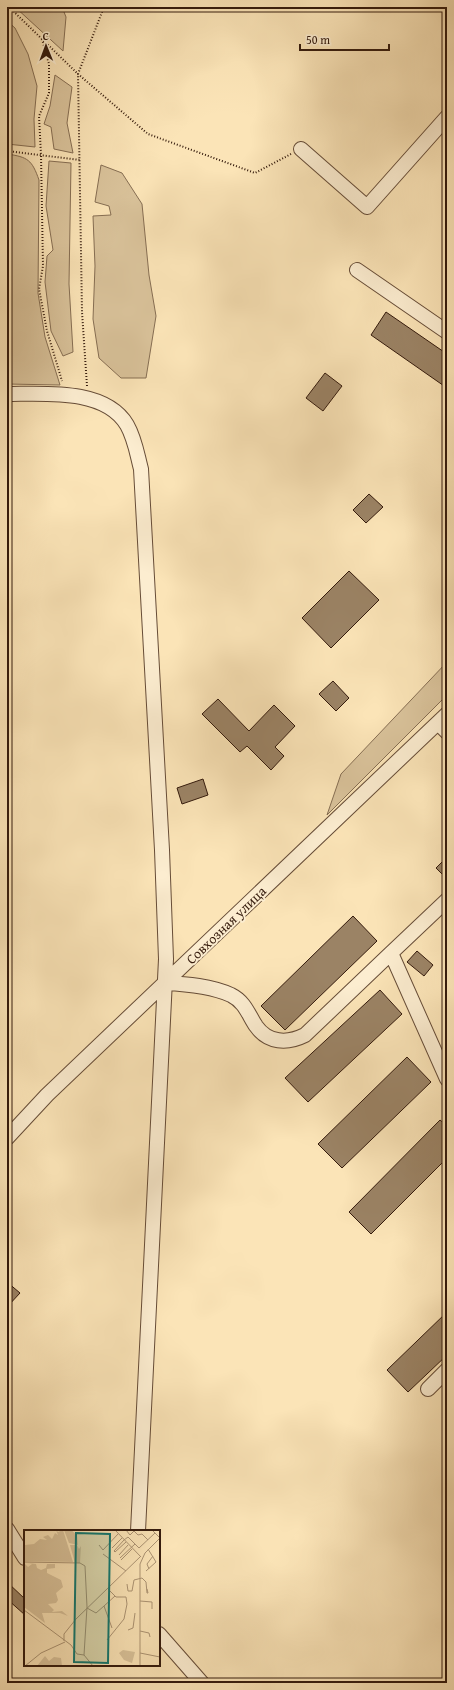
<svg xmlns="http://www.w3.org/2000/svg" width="454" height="1690" font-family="'Gentium Book Plus',serif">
<rect width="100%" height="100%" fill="#fbe4b7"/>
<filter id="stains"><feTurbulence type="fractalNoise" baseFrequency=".005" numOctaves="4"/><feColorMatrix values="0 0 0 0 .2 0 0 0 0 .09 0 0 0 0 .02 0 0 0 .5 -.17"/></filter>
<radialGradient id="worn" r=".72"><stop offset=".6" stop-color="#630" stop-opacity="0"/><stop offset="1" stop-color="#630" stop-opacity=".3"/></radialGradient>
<path fill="#d9c29a" stroke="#866e53" d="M 15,7 L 62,7 L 66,17 L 63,51 Z
M 7,21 L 15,28 L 28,54 L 37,86 L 34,119 L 35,147 L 7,144 Z
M 55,75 L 72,87 L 67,123 L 73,153 L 54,149 L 51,127 L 44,124 L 50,106 Z
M 7,154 C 28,157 32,160 39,180 L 38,293 L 45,337 L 60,385 L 7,384 Z
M 49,161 L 71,163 L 69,284 L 73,352 L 63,356 L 51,331 L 45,282 L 47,256 L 53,250 L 46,206 Z
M 101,165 L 122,173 L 142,204 L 149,275 L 156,316 L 146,378 L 121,378 L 99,358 L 93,319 L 95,266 L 93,216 L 111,215 L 109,206 L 95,202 Z
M 447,662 L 447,695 L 327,815 L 341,774 Z"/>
<path fill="#9b8365" stroke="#341a0c" d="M 386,312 L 447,354 L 447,388 L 371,335 Z
M 325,373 L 342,386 L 323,411 L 306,398 Z
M 369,494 L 383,507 L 366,523 L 353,510 Z
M 349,571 L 379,600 L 331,648 L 302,618 Z
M 333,681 L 349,698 L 336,711 L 319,694 Z
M 218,699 L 249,731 L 274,705 L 295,726 L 275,747 L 284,756 L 271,770 L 247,746 L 240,752 L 202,714 Z
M 203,779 L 208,795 L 182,804 L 177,788 Z
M 447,857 L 447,879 L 436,868 Z
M 353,916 L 377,941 L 285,1030 L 261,1006 Z
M 417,951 L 433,965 L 424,976 L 407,962 Z
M 380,990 L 402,1014 L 308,1102 L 285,1078 Z
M 407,1057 L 431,1082 L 342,1168 L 318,1144 Z
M 440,1120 L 447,1126 L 447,1158 L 371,1234 L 349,1212 Z
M 7,1282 L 20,1293 L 7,1307 Z
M 447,1312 L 447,1355 L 408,1392 L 387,1370 Z
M 7,1582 L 25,1599 L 25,1615 L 7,1599 Z"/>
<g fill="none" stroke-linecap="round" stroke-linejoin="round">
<g stroke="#664c37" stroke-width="16">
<path id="minor" d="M 301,149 L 367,207 L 447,117
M 357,270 L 447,332
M 7,394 C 44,394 105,388 127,425 C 135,439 137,454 141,469 L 162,850 L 166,959 L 138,1531
M 438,723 L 447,732
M 447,900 L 391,953 L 447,1079
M 165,983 C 187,984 211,986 231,995 C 245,1002 248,1014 256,1026 C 268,1043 287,1044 305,1035 L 391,953
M 7,1138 L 47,1095 L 447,714
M 428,1389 L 447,1370
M 7,1529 L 25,1558
M 159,1634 L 202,1683"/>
</g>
<path stroke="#341a0c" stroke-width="2" stroke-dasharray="1 2" stroke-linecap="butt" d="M 9,7 L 78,74 L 148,134 L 255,173 L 291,154
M 42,39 L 49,64 L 49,93 L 39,116 L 41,155 L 43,266 L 39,289 L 47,331 L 62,381
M 7,151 L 80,160
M 87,386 L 82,312 L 78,74 L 104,7"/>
<use href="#minor" stroke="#fcedd0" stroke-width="14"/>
</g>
<g text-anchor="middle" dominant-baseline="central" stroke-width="4" stroke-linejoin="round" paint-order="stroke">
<g font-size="14" fill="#341a0c" stroke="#fcedd0">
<text transform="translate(226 925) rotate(-44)">Совхозная улица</text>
</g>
</g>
<g transform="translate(24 1530)">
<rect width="136" height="136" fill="#fbe4b7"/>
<path d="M 32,0 L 34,2 L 39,0 L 49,32 L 0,31 L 1,15 L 10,14 L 16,9 L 23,10 L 19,7 L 24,5 L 28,9 L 31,3 L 34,5 ZM 40,0 L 47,0 L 53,5 L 54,15 L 45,13 ZM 46,15 L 53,15 L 55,19 L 57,16 L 56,33 L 51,33 ZM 0,33 L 4,37 L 8,34 L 4,33 L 12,34 L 13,38 L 17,40 L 22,38 L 23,34 L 31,34 L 31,38 L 23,39 L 23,43 L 37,50 L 39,57 L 32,63 L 34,70 L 32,73 L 24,74 L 30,80 L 28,82 L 38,81 L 44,86 L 36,83 L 18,83 L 21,93 L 0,77 ZM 99,120 L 111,122 L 108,133 L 100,130 L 95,123 ZM 21,126 L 25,131 L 30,127 L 37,128 L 38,136 L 13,136 Z" fill="#d9c29a"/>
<path fill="none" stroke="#ab9373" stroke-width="1" d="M 91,0 L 117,27M 102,0 L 106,5 L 110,1 L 114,5 L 118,4 L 124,10M 100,10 L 104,7 L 115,18 L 131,3M 100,10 L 90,21 L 91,22 L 102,12M 75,15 L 79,20 L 94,4M 88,18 L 98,8M 79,24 L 102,41M 95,25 L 104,15M 96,28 L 111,14M 97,30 L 108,19M 0,32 L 56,33 L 61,36 L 63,77 L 60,125M 125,39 L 123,34 L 129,26M 122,41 L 132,32 L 124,19M 103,54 L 104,61 L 108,61 L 110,50 L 118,48 L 122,52 L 123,63 L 124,63 L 123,59M 116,71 L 128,72 L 128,79M 63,78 L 72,83 L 80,76M 0,80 L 47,115 L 53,124 L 60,125M 88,98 L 80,76 L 91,66M 104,100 L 109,98 L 111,83M 116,101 L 125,103 L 126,107M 83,110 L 100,89 L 103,74 L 102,67 L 92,67 L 84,59M 40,111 L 40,104 L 52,89 L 117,26M 116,123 L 136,127M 60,125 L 69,136M 1,136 L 17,123 L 41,112M 116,136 L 116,34 L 121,23 L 136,8 L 128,0"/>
<path fill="#0f766e" fill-opacity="0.15" stroke="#0f766e" stroke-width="2" d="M 52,3 L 86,4 L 84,133 L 50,132 Z"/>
<rect width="136" height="136" fill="none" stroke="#341a0c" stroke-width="2"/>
</g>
<rect width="454" height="1690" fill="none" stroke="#fbe4b7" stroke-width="24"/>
<rect x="8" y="8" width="438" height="1674" fill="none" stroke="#341a0c" stroke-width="2"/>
<rect x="12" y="12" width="430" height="1666" fill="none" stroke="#341a0c"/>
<g transform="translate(46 46) rotate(359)" stroke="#fcedd0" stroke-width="3" paint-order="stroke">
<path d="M0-3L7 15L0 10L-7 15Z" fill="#341a0c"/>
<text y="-6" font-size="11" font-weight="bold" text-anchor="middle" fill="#341a0c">С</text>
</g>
<path d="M300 44v6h89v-6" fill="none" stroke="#341a0c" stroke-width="2"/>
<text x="306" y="44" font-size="12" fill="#341a0c" stroke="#fcedd0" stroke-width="3" paint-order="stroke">50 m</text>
<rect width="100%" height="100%" filter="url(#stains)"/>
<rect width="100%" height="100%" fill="url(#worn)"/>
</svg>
